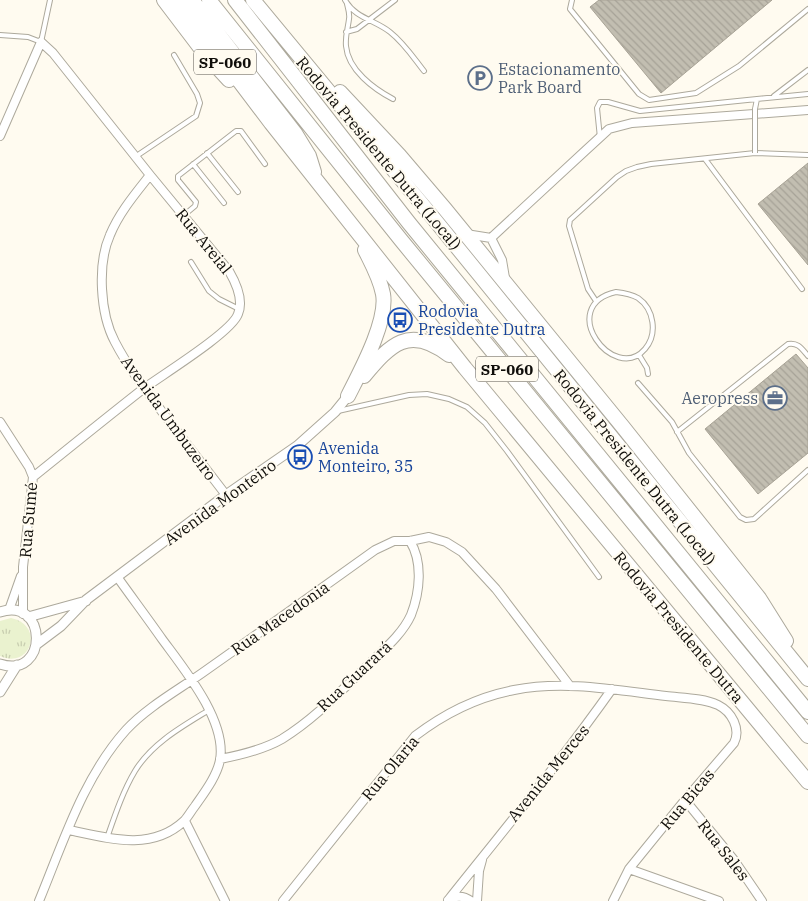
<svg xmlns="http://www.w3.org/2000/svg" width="808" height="901" font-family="'IBM Plex Serif',serif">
<defs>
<pattern id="park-tufts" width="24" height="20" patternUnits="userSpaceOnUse" patternTransform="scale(1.25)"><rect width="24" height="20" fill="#eaf2cf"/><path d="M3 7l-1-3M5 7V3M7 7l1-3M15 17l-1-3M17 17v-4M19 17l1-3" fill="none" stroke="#c8ceb0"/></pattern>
<pattern id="building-back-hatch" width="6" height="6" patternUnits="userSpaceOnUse" patternTransform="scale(1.25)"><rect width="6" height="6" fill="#c2beb1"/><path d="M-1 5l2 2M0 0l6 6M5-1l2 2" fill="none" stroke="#a6a297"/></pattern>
</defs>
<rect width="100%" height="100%" fill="#fffbf0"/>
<path fill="url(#park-tufts)" d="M 11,618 C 45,625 31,670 0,656 L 0,621 Z"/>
<path fill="url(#building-back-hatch)" stroke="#a7a295" d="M 599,0 L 772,0 L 661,93 L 590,7 Z
M 808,163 L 808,265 L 758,204 Z
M 796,354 L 808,368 L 808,453 L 758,494 L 705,429 Z"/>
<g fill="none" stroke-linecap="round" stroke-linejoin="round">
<g stroke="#ada99c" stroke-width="6">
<path id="service" d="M 345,0 C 355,18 375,20 390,32 C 404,43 413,57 424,71
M 572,0 L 570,9 L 639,94 L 649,100 L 696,93 L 739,66 L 808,9
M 347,4 C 348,8 350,14 349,19 C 348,28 345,36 346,46 C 348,70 374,89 393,99
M 346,32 L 357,29 L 395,0
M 0,35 L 28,37 L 41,42 L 50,0
M 774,96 L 808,70
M 755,109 L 757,99 L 808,94
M 600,138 L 597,108 L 600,102 L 608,102 L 640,111 L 757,99
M 207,153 L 238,192
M 135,157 L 196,116 L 200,103 L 197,94 L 174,55
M 705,159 L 802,289
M 193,164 L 224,203
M 183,216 L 195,206 L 196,202 L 178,180 L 178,176 L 236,131 L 241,131 L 265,164
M 191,262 L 209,291 L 219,299 L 239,309
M 616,292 C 624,293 631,294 638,298 C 654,309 658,334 645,349 C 614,385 555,306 616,292 Z
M 596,301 L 588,289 L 569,226 L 570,220 L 617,177 L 626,171 L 637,167 L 651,164 L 755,153 L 808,155
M 639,355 L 647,368 L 648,374
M 638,383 L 672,422 L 689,453 L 740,517 L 746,520 L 754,519 L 808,470
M 338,411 L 409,395 L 427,394 L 449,399 L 467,407 L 485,423 L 507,451 L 599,577
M 677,432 L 788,344 C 798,342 802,349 808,356
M 107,838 C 115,815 123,791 135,771 C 152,743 183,726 209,710"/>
</g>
<g stroke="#ada99c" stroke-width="10">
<path id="minor" d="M 0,136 L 41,42 L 53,53 L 150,175 L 229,271 C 236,283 244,300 238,314 C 232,332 162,375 143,389 C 106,418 69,448 33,477
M 150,175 C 135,194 119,213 110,235 C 97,264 100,314 115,342 C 129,369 148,393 166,417 C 186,443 206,469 226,495
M 466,234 L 491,238
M 491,238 L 585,151 L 609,129 L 632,123 L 808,110
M 491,238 L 502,260 L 505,278
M 0,422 L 29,467 L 33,477 L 23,567 L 23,614
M 9,610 L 21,576
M 220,759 C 241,755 263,750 282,739 C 313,720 340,692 366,667 C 382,651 402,635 411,615 C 420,592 423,562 410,541
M 685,800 L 734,860 L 762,901
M 185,821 L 225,901
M 69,830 C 107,838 151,852 184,821 C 188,817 191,811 195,806 C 204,793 217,776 220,760 C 227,721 184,669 162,639 C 148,619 133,599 118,578
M 629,869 L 719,901
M 449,899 C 504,830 561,761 612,689
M 448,900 C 455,896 463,895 471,901
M 39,901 C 63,843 83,778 126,730 C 147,707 180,689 205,671 C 262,631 318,591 375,550 L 394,541 L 410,541 L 429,537 L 446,542 L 462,552 L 496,589 L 570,686
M 283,901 L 415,736 C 445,713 477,697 514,690 C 564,680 616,690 666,696 C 683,698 703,698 718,705 C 732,712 741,729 734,743 L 685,800 L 629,869 L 613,901
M 477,901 L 479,871 L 482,860"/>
</g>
<g stroke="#ada99c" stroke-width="11">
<path id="tertiary" d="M 0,612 C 48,596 49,680 0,664
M 28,617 L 86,601
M 37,644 L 61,626 L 86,600 L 226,495 L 297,446 L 335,412 L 348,396
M 0,692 L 17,665"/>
</g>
<g stroke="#ada99c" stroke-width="16">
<path id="motorway" d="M 164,0 L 205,54 L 229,80
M 178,0 L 271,123 L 465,368 L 808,782
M 192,0 L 295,133 L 309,156 L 314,172
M 209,0 L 401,240 L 808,736
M 235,0 L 409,223 L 808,712
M 253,0 L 426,209 L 808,679
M 340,92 L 399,155 L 445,209 L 623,427 L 759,598 L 786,641
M 364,376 C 390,345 409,324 449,355
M 348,396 C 360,372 388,321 383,294 C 380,278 372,264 365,250"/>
</g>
<use href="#service" stroke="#fff" stroke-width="4"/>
<use href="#minor" stroke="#fff" stroke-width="8"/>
<use href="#tertiary" stroke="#fff" stroke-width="9"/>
<use href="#motorway" stroke="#fff" stroke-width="14"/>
<g stroke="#ada99c" stroke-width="6" stroke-linecap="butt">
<path id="service-bridge" d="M 755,109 L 755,153"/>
</g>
<use href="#service-bridge" stroke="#fff" stroke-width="4"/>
</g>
<defs>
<g id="parking-ring" transform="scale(1.25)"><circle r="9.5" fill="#fffbf0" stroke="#5c6f8a" stroke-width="1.5"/><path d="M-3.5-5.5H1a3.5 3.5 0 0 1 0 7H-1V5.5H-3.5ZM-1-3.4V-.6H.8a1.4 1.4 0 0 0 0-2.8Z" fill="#5c6f8a"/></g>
<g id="bus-ring" transform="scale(1.25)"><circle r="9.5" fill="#fffbf0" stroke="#1a4fb4" stroke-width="1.5"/><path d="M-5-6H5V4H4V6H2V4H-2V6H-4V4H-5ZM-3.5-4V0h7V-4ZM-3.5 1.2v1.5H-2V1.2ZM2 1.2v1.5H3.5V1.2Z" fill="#1a4fb4"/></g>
<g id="office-ring" transform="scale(1.25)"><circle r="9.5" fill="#fffbf0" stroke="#5c6f8a" stroke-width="1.5"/><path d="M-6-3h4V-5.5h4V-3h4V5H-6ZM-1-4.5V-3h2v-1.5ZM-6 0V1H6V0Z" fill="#5c6f8a"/></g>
</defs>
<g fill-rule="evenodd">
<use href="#parking-ring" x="480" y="78"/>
<use href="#bus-ring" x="400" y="320"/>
<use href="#office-ring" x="775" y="398"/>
<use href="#bus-ring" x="300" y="457"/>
</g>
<g text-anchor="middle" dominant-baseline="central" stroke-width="4" stroke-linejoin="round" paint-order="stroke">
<g fill="#fffbf0" stroke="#58554f" stroke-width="1">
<rect x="194" y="49.5" width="62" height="25" rx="4"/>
<rect x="476" y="356.5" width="62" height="25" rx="4"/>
</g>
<g font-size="15" font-weight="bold" fill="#100e0a">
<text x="225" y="62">SP-060</text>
<text x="507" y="369">SP-060</text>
</g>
<g font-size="16" fill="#4e5e75" stroke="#fffbf0" text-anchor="start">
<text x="498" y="69">Estacionamento<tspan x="498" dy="18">Park Board</tspan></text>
<text x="758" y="398" text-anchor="end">Aeropress</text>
</g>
<g font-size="16" fill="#100e0a" stroke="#fffbf0">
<text transform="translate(379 153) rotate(50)">Rodovia Presidente Dutra (Local)</text>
<text transform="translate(204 241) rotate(51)">Rua Areial</text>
<text transform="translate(169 418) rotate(54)">Avenida Umbuzeiro</text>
<text transform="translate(635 467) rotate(51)">Rodovia Presidente Dutra (Local)</text>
<text transform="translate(220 502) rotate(-36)">Avenida Monteiro</text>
<text transform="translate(28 520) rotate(-85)">Rua Sumé</text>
<text transform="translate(280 618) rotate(-35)">Rua Macedonia</text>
<text transform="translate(679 627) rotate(50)">Rodovia Presidente Dutra</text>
<text transform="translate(354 676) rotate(-43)">Rua Guarará</text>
<text transform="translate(390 768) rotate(-50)">Rua Olaria</text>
<text transform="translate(548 773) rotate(-51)">Avenida Merces</text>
<text transform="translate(687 799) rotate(-50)">Rua Bicas</text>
<text transform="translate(724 850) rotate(52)">Rua Sales</text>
</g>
<g font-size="16" fill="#164399" stroke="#fffbf0" text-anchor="start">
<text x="418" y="311">Rodovia<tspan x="418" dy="18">Presidente Dutra</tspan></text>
<text x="318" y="448">Avenida<tspan x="318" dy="18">Monteiro, 35</tspan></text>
</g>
</g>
</svg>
